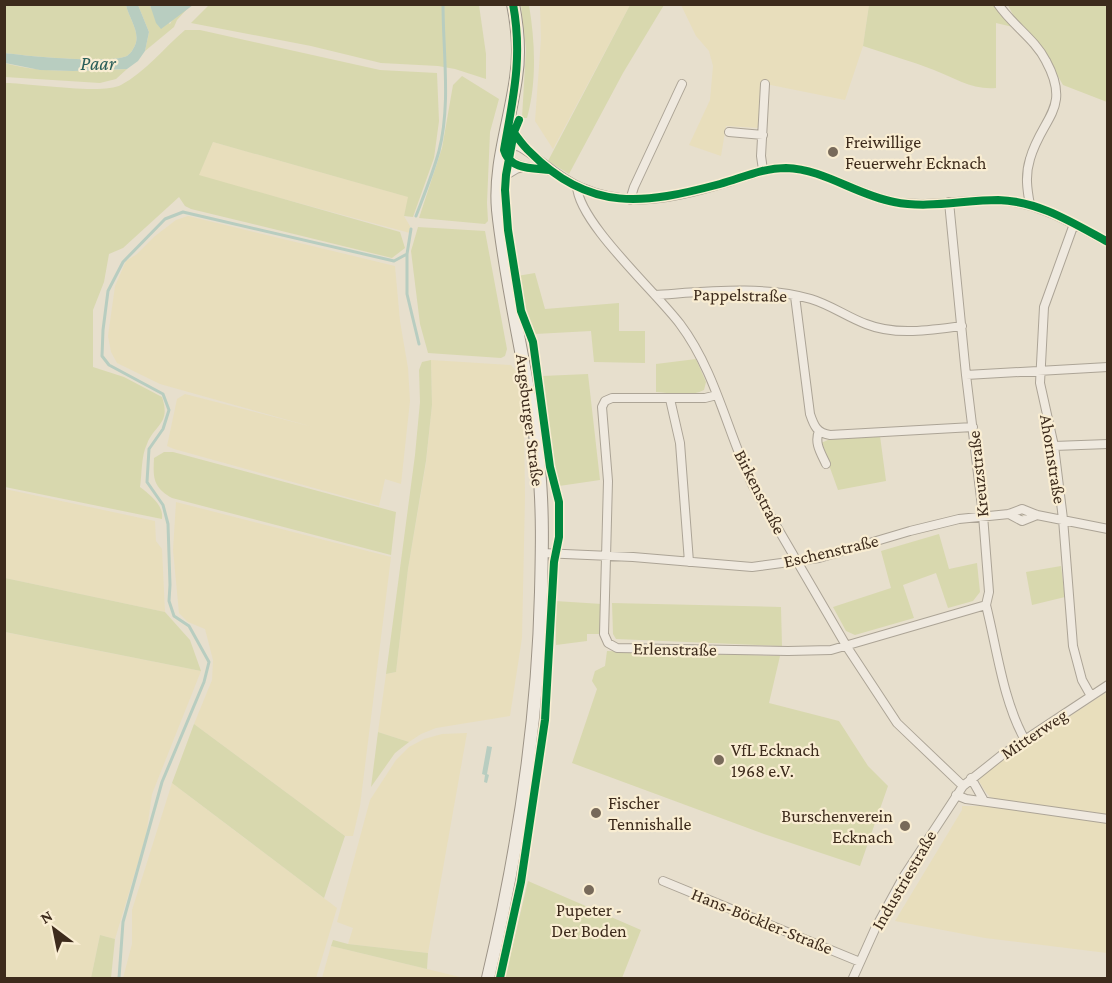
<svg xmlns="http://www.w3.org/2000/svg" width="1112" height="983" font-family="'Crimson Pro',serif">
<rect width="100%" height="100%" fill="#e7dfcd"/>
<path fill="#e8debc" d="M 540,5 L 630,5 L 553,149 L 535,121 L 541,39 Z
M 681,5 L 869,5 L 863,46 L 845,100 L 761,83 L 760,128 L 726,126 L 721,156 L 689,145 L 710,100 L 713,66 L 709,51 L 696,36 Z
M 213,142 L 409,197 L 404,216 L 410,226 L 410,233 L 198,176 Z
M 188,216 L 395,266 L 400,321 L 408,368 L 410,401 L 401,484 L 385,479 L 379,506 L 174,449 L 167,446 L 177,399 L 185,394 L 313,427 L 160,384 L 117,363 L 111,352 L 108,336 L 115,286 L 126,261 L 137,254 L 155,236 L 176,220 Z
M 431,360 L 511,365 L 516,371 L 524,424 L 525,496 L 522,638 L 510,716 L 436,728 L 421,734 L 409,742 L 378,732 L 386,674 L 396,672 L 408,569 L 426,463 L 432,405 Z
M 5,489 L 155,521 L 156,541 L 162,549 L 165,612 L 5,578 Z
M 176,502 L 391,557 L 360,806 L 353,836 L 345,836 L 194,724 L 212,680 L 213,660 L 205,629 L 188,622 L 179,613 L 173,550 Z
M 4,632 L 201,671 L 152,794 L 146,836 L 115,939 L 100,935 L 91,978 L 5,978 Z
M 1107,692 L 1107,816 L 997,799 L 990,797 L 985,791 L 979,781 L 981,777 L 1004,759 Z
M 467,733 L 428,953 L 348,944 L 353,928 L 337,922 L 370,800 L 396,760 L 409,747 L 424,739 L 442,734 Z
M 172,783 L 337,908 L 316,978 L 123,978 L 132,944 L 132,910 Z
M 962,806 L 990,806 L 1107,822 L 1107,953 L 985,938 L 895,921 L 962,810 Z
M 331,946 L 427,969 L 464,978 L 322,978 Z"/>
<path fill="#d8d8ae" d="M 210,4 L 479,5 L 486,54 L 486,79 L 455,69 L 438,66 L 381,63 L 311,46 L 191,23 Z
M 1099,4 L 1107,6 L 1107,102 L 1063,85 L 1047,57 L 1016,21 L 1008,5 Z
M 4,5 L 126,5 C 129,19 143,35 133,49 C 132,52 129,54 127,56 C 111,64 25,56 5,53 Z
M 138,5 L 150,5 L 151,8 L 170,24 L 173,18 L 187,9 L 177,20 L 174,27 L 145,51 L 149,32 Z
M 521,5 L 529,5 C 535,41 537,82 527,118 L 522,118 L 526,49 Z
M 630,5 L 664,5 L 623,73 L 569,174 L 548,161 Z
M 869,5 L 994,5 L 1013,27 L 996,23 L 996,88 C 972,90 955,78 934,70 C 911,61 886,54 863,46 Z
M 185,30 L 200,30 L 380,70 L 437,73 L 439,121 L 434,158 L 413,217 L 404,216 L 408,197 L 213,142 L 199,175 L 400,232 L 405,248 L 392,258 L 191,209 L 185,206 L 179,197 L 123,248 L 109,254 L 104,282 L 93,310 L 93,367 L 124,377 L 162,397 C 171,424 155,424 147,444 C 141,456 142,475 140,487 C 150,495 164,505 162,519 L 5,487 L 5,83 C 29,83 103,95 121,85 C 145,72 164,48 185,30 Z
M 4,63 C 44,74 87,71 127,69 L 116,79 L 100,83 L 5,77 Z
M 462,76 L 499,99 L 490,132 L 487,203 L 488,221 L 485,224 L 419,218 L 442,148 L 453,85 Z
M 418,227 L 485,231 L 507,349 L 505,356 L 501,358 L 428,353 L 420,324 L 411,251 Z
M 535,273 L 545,309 L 619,303 L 619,331 L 645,331 L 645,363 L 594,362 L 591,331 L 535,334 L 523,307 L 517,276 Z
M 696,359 L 706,382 L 704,390 C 691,397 670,393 656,392 L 656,364 Z
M 431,360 L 432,405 L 426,461 L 408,569 L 396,672 L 386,674 L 415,455 L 420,402 L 419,370 L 422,362 Z
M 588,374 L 600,480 L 559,486 L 553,466 L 542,376 Z
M 880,436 L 886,481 L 838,490 L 821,443 L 830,439 Z
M 164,452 L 173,452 L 396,512 L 391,555 L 172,498 C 153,487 153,478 154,458 Z
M 939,534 L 949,569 L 977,563 L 980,592 L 973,601 L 948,608 L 936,573 L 903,585 L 914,618 L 855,635 L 846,631 L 833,607 L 891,588 L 881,551 Z
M 1061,566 L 1065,597 L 1032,605 L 1026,572 Z
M 5,578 L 165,612 L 190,640 L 201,671 L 5,632 Z
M 555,601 L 602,604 L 601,634 L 587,634 L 587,641 L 556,645 Z
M 612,603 L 781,607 L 782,646 L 616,639 L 613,634 Z
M 607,651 L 780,656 L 769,703 L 839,721 L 868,766 L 888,786 L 860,866 L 764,834 L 572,763 L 597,689 L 592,681 L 595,671 L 605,666 Z
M 194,724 L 345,836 L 324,898 L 172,783 Z
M 378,732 L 409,742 L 395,753 L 371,787 Z
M 528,881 L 641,930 L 622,978 L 505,978 Z
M 100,935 L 115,939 L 111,978 L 91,978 Z
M 333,940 L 348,944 L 428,953 L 427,969 L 331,946 Z"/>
<path fill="#b8cdc0" d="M 126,5 L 138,5 L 149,32 L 145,51 L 138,61 L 127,69 L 73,71 L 40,70 L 5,63 L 5,53 C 25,56 111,64 127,56 C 129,54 132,52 133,49 C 143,35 129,19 126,5 Z
M 150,5 L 150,4 L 193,5 L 161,29 L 156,23 Z
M 487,746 L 492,747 L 487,774 L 489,775 L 487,783 L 484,782 L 485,775 L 482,774 Z"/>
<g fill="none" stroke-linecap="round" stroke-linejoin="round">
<path stroke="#b8cdc0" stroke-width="3" d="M 1106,4 L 1108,5
M 416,216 C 424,195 433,173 439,151 C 451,104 443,53 443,4
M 411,229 L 407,254 L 407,294 L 419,344
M 119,978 L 123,922 L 162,782 L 204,682 L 209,662 L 189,626 L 174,616 L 169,601 L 170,585 L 168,524 L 163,505 L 147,482 L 149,449 L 163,429 L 169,410 L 163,394 L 109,365 L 102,356 L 103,330 L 108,291 L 123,262 L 165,219 L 183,212 L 394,261 L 407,254"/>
<g stroke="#aca496" stroke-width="10">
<path id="minor" d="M 998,4 C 1012,25 1035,39 1046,61 C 1072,109 1042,117 1030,159 C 1025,175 1027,189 1030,205
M 508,125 L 528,150
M 729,132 L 763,135
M 763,170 L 761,156 L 765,84
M 553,171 C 535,168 510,170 504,150 L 513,145 L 520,147 C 541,159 557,177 580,187 C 630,209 675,198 725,183 C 744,177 762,169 782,168 C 822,167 856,195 894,202 C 928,208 964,199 998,200 C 1039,202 1073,224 1108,242
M 498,180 L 516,169 L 523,167
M 577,186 C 578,222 656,292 680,324 C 716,372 727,432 753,486 L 847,647 L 897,723 L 963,786
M 630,200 L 634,187 L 682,84
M 949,202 L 966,375 L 983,515 L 989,592 L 986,605 C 997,649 1003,701 1025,740
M 1074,224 L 1044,307 L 1040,383 L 1054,446 L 1063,519 L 1073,646 L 1082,680 L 1091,696
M 655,295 C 703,292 765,285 811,299 C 831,305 847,317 866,324 C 896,336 930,330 962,326
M 795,296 L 810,414 C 814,426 817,433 830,435 L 973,427
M 966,375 L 1108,367
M 717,395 L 705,398 L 612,398 L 605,401 L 602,407 L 608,481 L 604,634 L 608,643 L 617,648 L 788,651 L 831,650 L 986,605
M 670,399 L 680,443 L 689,562
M 819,431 C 814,443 821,453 826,464
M 1054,446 L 1108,444
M 1009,514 L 1022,521 L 1037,515
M 542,553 L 633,557 L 752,567 L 819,558 L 910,531 L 959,519 L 1009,514 L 1022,509 L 1037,515 L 1108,529
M 971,778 L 984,801
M 956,795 L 966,799 L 1108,819
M 663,881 L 860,962
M 853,978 L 875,929 L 904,876 L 963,786 L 1002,755 L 1108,685"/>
</g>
<g stroke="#9c9386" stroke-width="14">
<path id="secondary" d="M 488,978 C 518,852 538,722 541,592 C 542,551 543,510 539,469 C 531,382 507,297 498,210 C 494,166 510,122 516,78 C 520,53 518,29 513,4"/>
</g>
<use href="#minor" stroke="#efe9df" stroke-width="8"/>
<use href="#secondary" stroke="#efe9df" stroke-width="12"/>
<g stroke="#f9edd2" stroke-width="11">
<path id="cycleway" d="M 513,4 C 523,58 513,98 504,150 C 510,170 532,168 550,170
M 510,128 C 517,136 522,145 530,152 C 590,213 645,204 720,184 C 742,178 762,168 786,168 C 824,169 856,195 894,202 C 928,209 964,200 998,200 C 1039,201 1073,223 1108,242
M 500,978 L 521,882 L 545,720 L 554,562 L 559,537 L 559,502 L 550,467 L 533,342 L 521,311 L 508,230 L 505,190 L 506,175 L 514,132 L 519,120"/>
</g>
<use href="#cycleway" stroke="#00873e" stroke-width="8"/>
</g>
<g fill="#786a5a" stroke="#f9edd2" stroke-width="2">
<circle cx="833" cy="152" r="6"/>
<circle cx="719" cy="760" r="6"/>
<circle cx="596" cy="813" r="6"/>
<circle cx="905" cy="826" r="6"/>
<circle cx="589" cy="890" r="6"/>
</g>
<g text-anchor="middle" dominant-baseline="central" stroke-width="4.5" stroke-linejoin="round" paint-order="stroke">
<g font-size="18" fill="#3d2b1c" stroke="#f9edd2" text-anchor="start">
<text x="845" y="142">Freiwillige<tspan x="845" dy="21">Feuerwehr Ecknach</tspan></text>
<text x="731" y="750">VfL Ecknach<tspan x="731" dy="21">1968 e.V.</tspan></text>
<text x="608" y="803">Fischer<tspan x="608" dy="21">Tennishalle</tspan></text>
<text x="893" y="816" text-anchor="end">Burschenverein<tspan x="893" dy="21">Ecknach</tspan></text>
<text x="589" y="910" text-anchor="middle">Pupeter -<tspan x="589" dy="21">Der Boden</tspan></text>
</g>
<g font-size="18" fill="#3d2b1c" stroke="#f9edd2">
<text transform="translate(740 295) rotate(1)">Pappelstraße</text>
<text transform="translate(530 420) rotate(83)">Augsburger Straße</text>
<text transform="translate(1053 459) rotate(81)">Ahornstraße</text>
<text transform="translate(978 474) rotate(-96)">Kreuzstraße</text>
<text transform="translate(760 492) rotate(63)">Birkenstraße</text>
<text transform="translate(831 551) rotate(-13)">Eschenstraße</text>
<text transform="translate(675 649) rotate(1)">Erlenstraße</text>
<text transform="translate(1034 734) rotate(-34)">Mitterweg</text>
<text transform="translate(904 880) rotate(-60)">Industriestraße</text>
<text transform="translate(762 921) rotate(22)">Hans-Böckler-Straße</text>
</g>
<g font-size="20" font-style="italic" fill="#2a5e59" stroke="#f9edd2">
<text x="98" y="63">Paar</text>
</g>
</g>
<rect width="1112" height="983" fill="none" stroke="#3d2b1c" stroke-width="12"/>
<g transform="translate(54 929) rotate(328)" stroke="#f9edd2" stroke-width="4.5" paint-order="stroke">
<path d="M0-4.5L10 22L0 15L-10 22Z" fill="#3d2b1c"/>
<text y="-9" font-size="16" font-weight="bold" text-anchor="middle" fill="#3d2b1c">N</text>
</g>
</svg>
